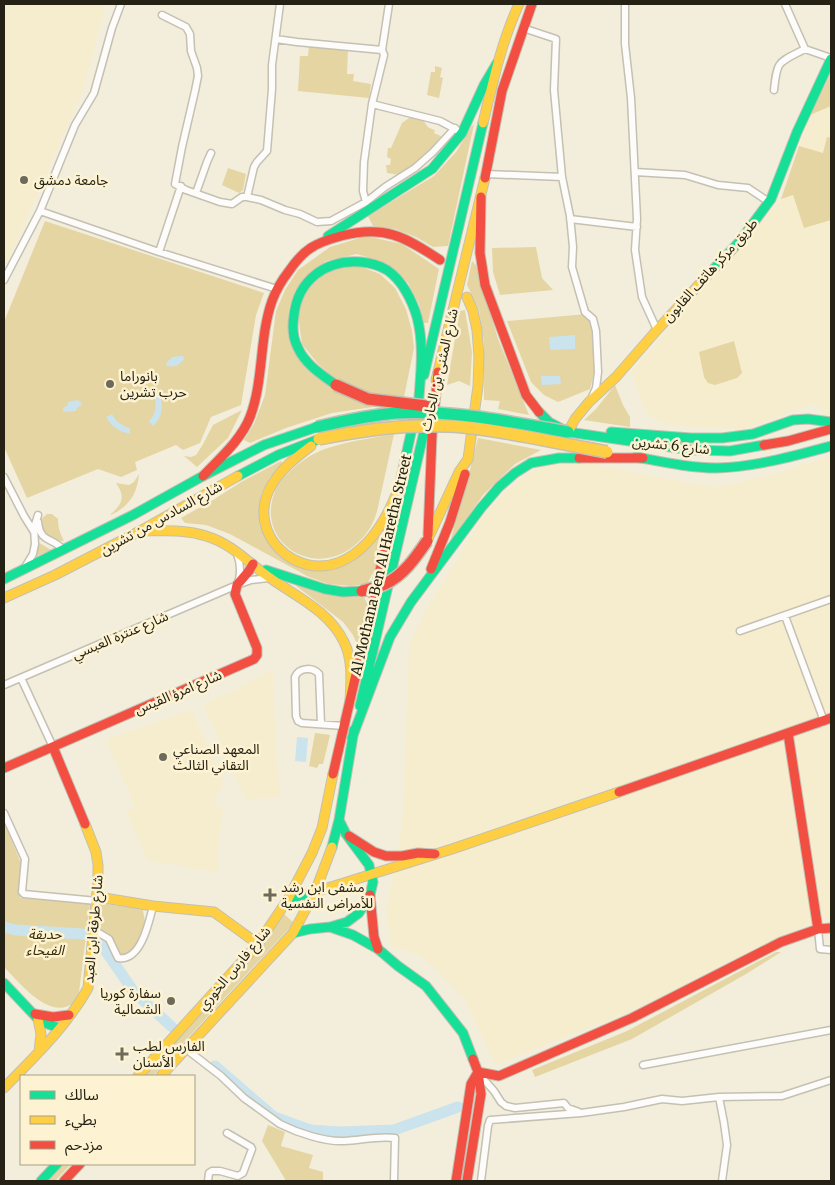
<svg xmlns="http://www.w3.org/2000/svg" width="835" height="1185" font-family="Merriweather,'Noto Sans Arabic',serif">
<rect width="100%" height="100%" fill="#f3eedc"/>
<path fill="#f6edcf" d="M 4,4 L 106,4 L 83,90 L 4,270 Z
M 831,106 L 831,414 L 824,416 L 816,403 L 744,429 L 710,428 L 679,426 L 656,421 L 646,412 L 641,402 L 632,371 L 781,199 L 810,115 Z
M 831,456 L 831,918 L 823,919 L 774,939 L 630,1012 L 495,1065 L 464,998 L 417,953 L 391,947 L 386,910 L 402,828 L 409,645 L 424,613 L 485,513 L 508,489 L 535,469 L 561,461 L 588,462 L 647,475 L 717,487 L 770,475 Z
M 273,670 L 276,755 L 281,797 L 246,800 L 203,704 L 230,693 Z
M 186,711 L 193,713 L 223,779 L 223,786 L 217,793 L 215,806 L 223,808 L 218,849 L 219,873 L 147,860 L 126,811 L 135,807 L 106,740 Z"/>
<path fill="#e4d5a2" d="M 309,46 L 348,49 L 347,74 L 354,74 L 353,81 L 371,84 L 369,98 L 298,91 L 300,56 L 308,56 Z
M 435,66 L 442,68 L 440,77 L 443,78 L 439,98 L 427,95 L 431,72 L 435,72 Z
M 831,73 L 831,106 L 810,115 Z
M 409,118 C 413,118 418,118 422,120 C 428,124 424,127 435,130 L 434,133 L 441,136 C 430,152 416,163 400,175 L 387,173 L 386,165 L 390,165 L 391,159 L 387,157 L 388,148 L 391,148 L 402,123 Z
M 474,124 L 448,246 L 433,247 L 416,237 L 395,229 L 373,226 L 368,216 L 434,176 L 456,152 L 472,126 Z
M 827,137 L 831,138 L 831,220 L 804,228 L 793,195 L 781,199 L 799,146 L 823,153 Z
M 228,168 L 246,174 L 243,190 L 239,193 L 222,185 Z
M 45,221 L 264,293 L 256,315 L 241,405 L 211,417 L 200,443 L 183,450 L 176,445 L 135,462 L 137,470 L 121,477 L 98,469 L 27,498 L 4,447 L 4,322 Z
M 366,236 L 402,244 L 439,269 L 428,323 L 421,323 L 419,304 L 408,283 L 388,264 L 357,254 L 326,261 L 296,289 L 289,308 L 288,335 L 340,393 L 373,407 L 332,413 L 286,428 L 250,443 L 244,440 L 254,424 L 265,395 L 276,311 L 285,290 L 298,270 L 330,247 Z
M 536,247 L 542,278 L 553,290 L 500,295 L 493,272 L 492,248 Z
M 472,261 L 476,265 L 498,339 L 529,415 L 498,409 L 500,401 L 484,400 L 484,341 L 479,310 L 467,285 Z
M 359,266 L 380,274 L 395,288 L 406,309 L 412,331 L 414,348 L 404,397 L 367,394 L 337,381 L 318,364 L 302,344 L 298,315 L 304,294 L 320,276 L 337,268 Z
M 465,310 L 472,352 L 470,386 L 459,381 L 447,385 L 460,311 Z
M 587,314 L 592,326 L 595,369 L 590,389 L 558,402 L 544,395 L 531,382 L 507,321 Z
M 734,341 L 742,373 L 737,378 L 715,385 L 708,383 L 704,377 L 699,352 Z
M 615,385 L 623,405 L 630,417 L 630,427 L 584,420 L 596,409 Z
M 242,410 L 228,438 L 197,467 L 184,456 L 191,457 L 196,455 L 202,446 L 213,425 Z
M 394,434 C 390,452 386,471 382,489 C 379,500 378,512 373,522 C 368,534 356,546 345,552 C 305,574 258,539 274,494 C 279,478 296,465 310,456 C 332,443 368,439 394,434 Z
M 478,438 L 541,450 L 515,464 L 483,495 L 450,542 L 466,485 Z
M 281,461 L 284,466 L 270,477 L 261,494 L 259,514 L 272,549 L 332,570 L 352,562 L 369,548 L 378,535 L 382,538 L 376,567 L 367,584 L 351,586 L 329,584 L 309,577 L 230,534 L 206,525 L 185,523 L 181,518 L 213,500 L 241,482 Z
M 139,474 C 137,495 129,506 111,515 L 111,514 C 122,504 126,497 116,483 L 129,485 L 134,482 Z
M 47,514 L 52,514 L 58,519 C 58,528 60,533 64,541 C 45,540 45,539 39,521 Z
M 38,542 L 51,550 L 34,557 Z
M 282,575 L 363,596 L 368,605 L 361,643 L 356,642 L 353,635 L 343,622 Z
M 315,733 L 330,735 L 323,764 L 319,764 L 317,768 L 309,766 Z
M 4,822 L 21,863 L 20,898 L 90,904 L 79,992 C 78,995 76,1000 74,1002 C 51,1023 19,982 4,967 Z
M 101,903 L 143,910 L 146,928 L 132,951 L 121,956 L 110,938 L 99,932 Z
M 284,914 L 294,923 L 171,1056 L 167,1051 L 236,977 L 261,948 Z
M 776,952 L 781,952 L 746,974 L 632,1039 L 535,1077 L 532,1070 L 627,1031 Z
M 166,1052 L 171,1057 L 153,1076 L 143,1076 Z
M 268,1125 L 285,1132 L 281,1146 L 313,1155 L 309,1168 L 323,1172 L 323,1181 L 285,1181 L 285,1179 L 262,1141 Z
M 62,1164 L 71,1164 L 55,1181 L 46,1181 Z"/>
<path fill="#cae3ec" d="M 575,335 L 575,349 L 550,350 L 549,337 Z
M 181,356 L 183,356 L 184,359 C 178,366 177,367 167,366 L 166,363 L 172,357 Z
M 541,376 L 560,376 L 561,384 L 542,385 Z
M 160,394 C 163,405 163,417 153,426 L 149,421 C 156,414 157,405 154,396 Z
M 77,400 L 82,403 L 81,405 L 77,408 L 76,411 L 66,412 L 63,411 L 63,408 L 67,406 L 68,402 Z
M 112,414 C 116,422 122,426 130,428 L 130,434 C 119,432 111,426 106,417 Z
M 297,737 L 308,738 L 306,762 L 295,761 Z"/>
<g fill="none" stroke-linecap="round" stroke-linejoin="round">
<path stroke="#cae3ec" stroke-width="11" d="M 4,927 L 16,930 L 83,934
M 102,941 L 105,950 L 134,992 L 172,1027
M 215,1066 L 274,1117 L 310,1130 L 340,1132 L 394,1130 L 458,1107"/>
<g stroke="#c4c0b2" stroke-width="9">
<path id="street" d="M 389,4 L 382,50 L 384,55 L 372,104 L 440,121 L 457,130
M 625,4 L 625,44 L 631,98 L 637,219 L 635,250 L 642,297 L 657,330
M 785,4 L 805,49 L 831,58
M 162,15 L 186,27 L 190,34 L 191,51 L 197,68 L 198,76 L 195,91 L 182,147 L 175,184 L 186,190 L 220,202 L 232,204 L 242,197 L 247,197 L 261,200 L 285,210 L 300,214 L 317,222 L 331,221 L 366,202 L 385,187 L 415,168 L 433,152 L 455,128
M 523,28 L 556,39 L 554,90 L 562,177
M 276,39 L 297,42 L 382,50
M 774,90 C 777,60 778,63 805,49
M 635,172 L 685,175 L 718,185 L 748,188 L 769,202
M 486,174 L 562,177 L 570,216 L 573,247 L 572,267 L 585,312 L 593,319 L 596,331 L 598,372 L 596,388 L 592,397
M 196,193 L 207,162 L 211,153
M 247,197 L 254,167 L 257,162 L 267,151 L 272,89 L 272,65 L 280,4
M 366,202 L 363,191 L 364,162 L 372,104
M 40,211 L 159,252 L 277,289
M 570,219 L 637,227
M 159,252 L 181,186
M 4,280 L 40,211 L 75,125 L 94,93 L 112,28 L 121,4
M 4,477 L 24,516 L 34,532
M 38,522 C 40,544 54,537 63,550
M 237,554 C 241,564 241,573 238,583
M 25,567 L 33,554 L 35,544 L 34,528 L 38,515
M 785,616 L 824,721
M 740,631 L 831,599
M 21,678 L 53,747
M 4,685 L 237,585 L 251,580 L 268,578
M 321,724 L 319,674 C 313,667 299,667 295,677 L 296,716 L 298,721 L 302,723 L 344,726
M 4,813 L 25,859 L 22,892 L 24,894 L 97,901
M 818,929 L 820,949 L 831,950
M 94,930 L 109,939 L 118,958 C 141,962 149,922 153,906
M 186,1049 L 221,1076 L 244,1098 L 280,1124 C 298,1133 325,1142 344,1141 C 362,1140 378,1136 395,1138 L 394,1181
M 643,1065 L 831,1030
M 479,1074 L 494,1091 L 501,1102 L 506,1106 L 515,1108 L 564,1103 L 568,1108 L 579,1112
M 719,1097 L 724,1123 L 727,1145 L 722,1181
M 208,1181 L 209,1173 L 212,1171 L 220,1171 L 238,1176 L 243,1173 L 252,1149 L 251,1147 L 227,1133
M 481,1181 L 488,1126 L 490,1120 L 581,1113 L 624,1107 L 662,1099 L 682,1101 L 719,1097 L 782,1096 L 831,1080"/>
</g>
<g stroke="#c4c0b2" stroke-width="11">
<path id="fast" d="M 328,236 L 432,169 L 462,133 L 484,85 L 497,63
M 706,277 L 740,241 L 771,199 L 797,132 L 831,59
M 424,375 L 483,123
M 336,385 C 322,375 305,364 298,348 C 292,337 292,327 294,315 C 298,280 326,259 361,262 C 370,263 379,265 387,270 C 402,280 412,300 417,317 C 424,343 421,371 419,397
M 539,412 L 549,422 L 568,432 L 691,450 L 730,451 L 764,445
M 611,432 L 691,438 L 722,438 L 753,434 L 793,420 L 808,419 L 831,422
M 636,457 C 663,462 690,468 717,468 C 755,467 794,456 831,446
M 238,476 L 278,455 L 319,439
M 395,505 L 417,406
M 266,570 L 325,589 L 343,592 L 362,591
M 4,579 L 133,515 L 203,476 L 264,445 L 317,427
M 360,706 L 430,406
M 352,738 L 390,637 L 411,602 L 481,508 L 499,487 L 515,473 L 531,463 L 559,458 L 579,458
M 332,847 L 339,820 L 354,730
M 288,899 L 315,892
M 330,927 L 353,935 L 378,949 L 398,966 L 426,986 L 463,1033 L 473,1059
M 293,933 L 310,929 L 330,927 L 347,922 L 359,913 L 370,895 L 373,882 L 369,865 L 346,834 L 339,820
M 4,983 L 38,1019 L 45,1023 L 59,1028
M 41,1181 L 57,1164"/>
</g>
<g stroke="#c4c0b2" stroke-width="11">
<path id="slow" d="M 483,123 C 493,82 501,43 519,4
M 436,380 L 485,178
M 568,432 L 575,419 L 589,402 L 616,377 L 657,330 L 706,277
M 311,446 C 295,458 278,471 269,490 C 248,534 295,580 340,562 C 369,550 387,518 398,490
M 141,531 C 162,531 185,529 206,536 C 230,543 247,561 266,575 C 293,595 329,610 344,642 C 353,660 351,682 350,702
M 427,541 L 459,472 L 468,459 L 478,386 L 479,357 L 477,330 L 473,311 L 467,297
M 4,598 L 55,575 L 140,531 L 238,476
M 315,892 L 452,849 L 619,792
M 98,897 L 153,906 L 214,912 L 258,944
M 38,1019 L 41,1034 L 39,1051
M 138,1076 L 258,944 L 288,899 L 312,853 L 322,828 L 333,774
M 161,1076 L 293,933 L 315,892 L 332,847
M 4,1088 C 34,1057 67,1026 88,988 L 98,881 L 98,865 L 96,852 L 85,824"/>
</g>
<g stroke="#c4c0b2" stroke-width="11">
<path id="jam" d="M 485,178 L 502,91 L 532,4
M 481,197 L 480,253 L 485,285 L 526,395 L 539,412
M 764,445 L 788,441 L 831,429
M 579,458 L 643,458
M 203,476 C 220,458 241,440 250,417 C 264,380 259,338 272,301 C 276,290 282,280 289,271 C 304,249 315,243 341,236 C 384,225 404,236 440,260
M 428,535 L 432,435 L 438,372
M 431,569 L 450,522 L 465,474
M 788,733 L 818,929
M 53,747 L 85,824
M 4,768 L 254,659 L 257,655 L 257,648 L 235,594 L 237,585 L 249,571 L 253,564
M 333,774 L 395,505
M 619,792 L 831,718
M 349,836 L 374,852 L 386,856 L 402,856 L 418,853 L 435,854
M 370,895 L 374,937 L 378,949
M 35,1014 L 53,1017 L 69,1015
M 473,1059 L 478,1072 L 499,1076 L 632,1018 L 781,942 L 818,929 L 831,928
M 64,1181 L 80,1164
M 456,1181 L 471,1084 L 478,1072
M 467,1181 L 481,1094 L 478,1072"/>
</g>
<use href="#street" stroke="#fdfcfa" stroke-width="6"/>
<use href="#fast" stroke="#16e098" stroke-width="9"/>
<use href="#slow" stroke="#ffcf43" stroke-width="9"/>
<use href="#jam" stroke="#f24e42" stroke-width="9"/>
<g stroke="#c4c0b2" stroke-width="14" stroke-linecap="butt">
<path id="fast-bridge" d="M 317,427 C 343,421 370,415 396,413 C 454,410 512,422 568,432"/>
</g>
<g stroke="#c4c0b2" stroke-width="14" stroke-linecap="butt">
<path id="slow-bridge" d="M 319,439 C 362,430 404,424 448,426 C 475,427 502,432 528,437 C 554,442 581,447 607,452"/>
</g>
<g stroke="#c4c0b2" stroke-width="14" stroke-linecap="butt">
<path id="jam-bridge" d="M 336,385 L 368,399 L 426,406
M 362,591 C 370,589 378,587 385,584 C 404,575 416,557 427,541"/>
</g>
<use href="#fast-bridge" stroke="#16e098" stroke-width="11"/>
<use href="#slow-bridge" stroke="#ffcf43" stroke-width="11"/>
<use href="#jam-bridge" stroke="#f24e42" stroke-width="11"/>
</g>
<g fill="#6d695b" stroke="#fdf3d2" stroke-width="2">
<circle cx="24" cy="180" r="5"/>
<circle cx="110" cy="384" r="5"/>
<circle cx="163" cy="757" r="5"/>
<path d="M267.5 887.5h5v5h5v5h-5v5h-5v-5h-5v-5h5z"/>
<circle cx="171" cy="1001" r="5"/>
<path d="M119.5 1046.5h5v5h5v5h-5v5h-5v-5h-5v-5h5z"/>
</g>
<g text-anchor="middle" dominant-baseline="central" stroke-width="5" stroke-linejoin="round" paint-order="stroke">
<g font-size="14" fill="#252215" stroke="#fdf3d2" text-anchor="start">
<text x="34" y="180">جامعة دمشق</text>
<text x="120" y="376">بانوراما<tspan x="120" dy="16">حرب تشرين</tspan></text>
<text x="173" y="749">المعهد الصناعي<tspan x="173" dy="16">التقاني الثالث</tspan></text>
<text x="281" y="887">مشفى ابن رشد<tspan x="281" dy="16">للأمراض النفسية</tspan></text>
<text x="161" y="993" text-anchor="end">سفارة كوريا<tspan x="161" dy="16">الشمالية</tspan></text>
<text x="133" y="1046">الفارس لطب<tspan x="133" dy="16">الأسنان</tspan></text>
</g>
<g font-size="14" fill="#252215" stroke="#fdf3d2">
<text transform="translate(710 270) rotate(-48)">طريق مركز هاتف القابون</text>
<text transform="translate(439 370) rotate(-77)">شارع المثنى بن الحارث</text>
<text transform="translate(671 445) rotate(6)">شارع 6 تشرين</text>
<text transform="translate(161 518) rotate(-29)">شارع السادس من تشرين</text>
<text transform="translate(381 565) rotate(-77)">Al Mothana Ben Al Haretha Street</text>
<text transform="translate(120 635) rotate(-23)">شارع عنترة العبسي</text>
<text transform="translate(178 692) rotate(-23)">شارع امرؤ القيس</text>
<text transform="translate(93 929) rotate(-85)">شارع طرفة ابن العبد</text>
<text transform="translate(234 968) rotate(-50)">شارع فارس الخوري</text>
</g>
<g font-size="14" font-style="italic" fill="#362b00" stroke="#fdf3d2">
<text x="45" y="934">حديقة<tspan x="45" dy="16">الفيحاء</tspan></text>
</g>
</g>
<rect width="835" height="1185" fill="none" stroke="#252215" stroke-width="10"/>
<rect x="20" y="1075" width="175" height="90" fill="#fdf3d2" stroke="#a79f86"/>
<rect x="30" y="1091" width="25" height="8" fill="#16e098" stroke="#a79f86"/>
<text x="65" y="1100" font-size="15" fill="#252215">سالك</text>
<rect x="30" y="1116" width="25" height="8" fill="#ffcf43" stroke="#a79f86"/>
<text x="65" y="1125" font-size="15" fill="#252215">بطيء</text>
<rect x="30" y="1141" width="25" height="8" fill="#f24e42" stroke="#a79f86"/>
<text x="65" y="1150" font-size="15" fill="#252215">مزدحم</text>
</svg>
